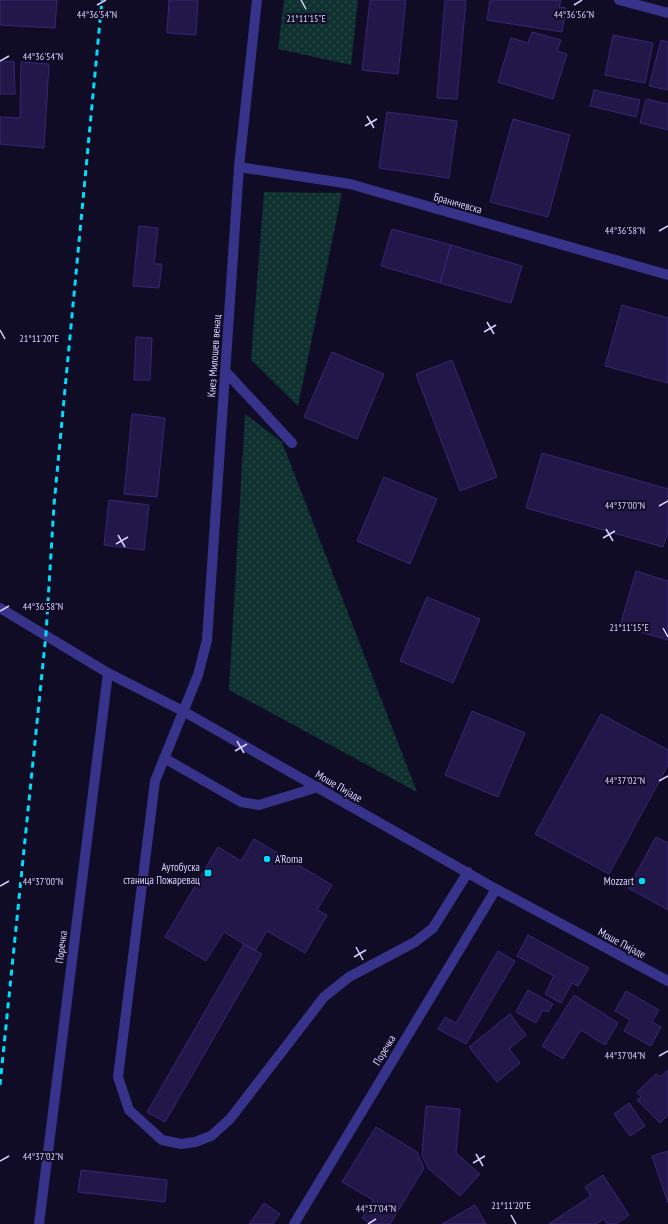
<svg xmlns="http://www.w3.org/2000/svg" width="668" height="1224" font-family="'PT Sans Narrow',sans-serif">
<defs>
<pattern id="park-dots" width="8" height="8" patternUnits="userSpaceOnUse"><rect width="8" height="8" fill="#0f3130"/><path d="M2 2h.1M6 6h.1" fill="none" stroke="#314e4f" stroke-width="1.8" stroke-linecap="round"/></pattern>
</defs>
<rect width="100%" height="100%" fill="#110c26"/>
<path fill="url(#park-dots)" d="M 284,0 L 358,0 L 351,65 L 278,49 Z
M 264,192 L 342,193 L 298,406 L 251,360 Z
M 245,414 L 282,442 L 417,792 L 229,690 Z"/>
<path fill="#221749" stroke="#382677" d="M 0,0 L 57,0 L 55,28 L 0,25 Z
M 169,0 L 198,0 L 196,35 L 167,33 Z
M 370,0 L 406,0 L 398,74 L 362,70 Z
M 445,0 L 466,0 L 457,99 L 437,98 Z
M 490,0 L 561,0 L 559,7 L 566,8 L 562,32 L 487,20 Z
M 532,32 L 561,40 L 557,51 L 567,54 L 553,99 L 498,82 L 511,38 L 528,43 Z
M 613,35 L 653,43 L 645,83 L 605,75 Z
M 661,40 L 668,42 L 668,90 L 649,86 Z
M 14,61 L 15,94 L 0,94 L 0,62 Z
M 21,62 L 49,64 L 44,148 L 0,144 L 0,117 L 20,118 Z
M 594,90 L 640,100 L 636,117 L 590,106 Z
M 646,99 L 668,104 L 668,130 L 640,123 Z
M 387,112 L 457,121 L 449,178 L 379,168 Z
M 513,119 L 570,135 L 548,217 L 490,202 Z
M 139,226 L 158,228 L 154,264 L 162,264 L 159,288 L 133,286 Z
M 392,229 L 451,245 L 440,283 L 381,266 Z
M 451,245 L 522,266 L 511,303 L 440,283 Z
M 622,305 L 668,318 L 668,383 L 605,366 Z
M 136,337 L 152,338 L 150,380 L 134,380 Z
M 332,352 L 384,374 L 357,439 L 304,417 Z
M 452,360 L 497,477 L 460,491 L 416,374 Z
M 132,414 L 165,418 L 157,497 L 124,494 Z
M 542,453 L 668,489 L 668,532 L 663,547 L 526,508 Z
M 384,477 L 437,499 L 410,564 L 357,541 Z
M 109,500 L 149,505 L 144,550 L 104,545 Z
M 636,571 L 668,581 L 668,640 L 620,626 Z
M 427,597 L 480,619 L 453,683 L 400,661 Z
M 472,711 L 525,733 L 498,797 L 445,775 Z
M 601,714 L 668,750 L 668,765 L 609,874 L 535,834 Z
M 656,837 L 668,843 L 668,910 L 628,888 Z
M 254,839 L 332,885 L 317,910 L 327,915 L 305,953 L 267,931 L 255,951 L 224,932 L 206,961 L 165,937 L 218,847 L 241,861 Z
M 528,935 L 589,968 L 578,986 L 572,983 L 561,1003 L 545,994 L 554,976 L 517,956 Z
M 244,944 L 262,954 L 165,1122 L 147,1112 Z
M 498,951 L 515,961 L 466,1044 L 438,1029 L 445,1017 L 456,1023 Z
M 528,990 L 553,1004 L 548,1012 L 543,1010 L 536,1023 L 516,1012 Z
M 626,991 L 659,1010 L 652,1022 L 661,1027 L 651,1046 L 624,1031 L 630,1020 L 615,1011 Z
M 574,995 L 618,1023 L 605,1045 L 581,1030 L 563,1059 L 542,1046 Z
M 510,1014 L 526,1035 L 509,1049 L 520,1063 L 497,1082 L 469,1047 Z
M 668,1070 L 668,1115 L 660,1123 L 637,1100 L 641,1097 L 637,1092 L 656,1074 L 660,1077 Z
M 629,1103 L 645,1126 L 630,1136 L 614,1114 Z
M 426,1106 L 460,1109 L 456,1153 L 480,1174 L 460,1196 L 428,1168 L 422,1155 Z
M 376,1127 L 417,1152 L 424,1168 L 390,1224 L 371,1224 L 362,1218 L 373,1200 L 342,1182 Z
M 668,1151 L 668,1203 L 652,1156 Z
M 81,1170 L 167,1180 L 165,1202 L 78,1192 Z
M 603,1175 L 629,1215 L 616,1224 L 607,1224 L 604,1219 L 596,1224 L 549,1224 L 591,1196 L 585,1187 Z
M 264,1203 L 280,1214 L 273,1224 L 249,1224 Z
M 475,1205 L 486,1224 L 442,1224 Z"/>
<g fill="none" stroke-linecap="round" stroke-linejoin="round">
<path stroke="#38338a" stroke-width="10" d="M 257,0 L 239,167 L 207,640 L 198,675 L 155,781 L 118,1077 L 129,1110 L 162,1140 L 181,1144 L 195,1142 L 211,1136 L 230,1119 L 324,997 L 349,977 L 415,942 L 433,928 L 468,872
M 619,0 L 668,13
M 239,167 L 350,184 L 668,275
M 225,371 L 292,443
M 0,608 L 108,673 L 183,711 L 496,889 L 668,981
M 164,758 L 241,802 L 259,805 L 318,787
M 39,1224 L 108,673
M 294,1224 L 496,889"/>
<path stroke="#00ddfc" stroke-width="3" stroke-dasharray="6 5" stroke-linecap="butt" d="M 0,1085 L 46,634 L 54,505 L 102,0"/>
</g>
<path fill="none" stroke="#d8d1ff" stroke-width="1.5" d="M 301,0 L 306,9M 97,5 L 106,0M 574,5 L 582,0M 0,61 L 9,56M 367,116 L 374,128M 365,126 L 377,119M 659,231 L 668,226M 487,322 L 494,334M 0,330 L 5,339M 484,332 L 496,325M 659,506 L 668,501M 606,529 L 613,541M 118,535 L 125,547M 603,538 L 615,531M 116,544 L 128,537M 0,611 L 9,606M 663,628 L 668,637M 237,741 L 244,753M 235,751 L 247,744M 659,781 L 668,776M 0,886 L 9,881M 356,947 L 363,960M 354,957 L 366,950M 659,1056 L 668,1051M 476,1154 L 483,1166M 0,1161 L 9,1156M 473,1163 L 485,1156M 511,1215 L 516,1224M 368,1224 L 376,1219"/>
<g fill="#00ddfc" stroke="#110c26" stroke-width="1.5">
<circle cx="267" cy="859" r="4"/>
<rect x="204" y="869" width="8" height="8" rx="2"/>
<circle cx="642" cy="881" r="4"/>
</g>
<g text-anchor="middle" dominant-baseline="central" stroke-width="4" stroke-linejoin="round" paint-order="stroke">
<g font-size="11" fill="#d8d1ff" stroke="#110c26">
<text transform="translate(458 203) rotate(16)">Браничевска</text>
<text transform="translate(214 356) rotate(-86)">Кнез Милошев венац</text>
<text transform="translate(339 786) rotate(30)">Моше Пијаде</text>
<text transform="translate(622 943) rotate(28)">Моше Пијаде</text>
<text transform="translate(61 947) rotate(-83)">Поречка</text>
<text transform="translate(384 1050) rotate(-59)">Поречка</text>
</g>
<g font-size="11" fill="#d8d1ff" stroke="#110c26" text-anchor="end">
<text x="275" y="859" text-anchor="start">A'Roma</text>
<text x="200" y="867">Аутобуска<tspan x="200" dy="13">станица Пожаревац</tspan></text>
<text x="634" y="881">Mozzart</text>
</g>
</g>
<g font-size="10" text-anchor="middle" fill="#d8d1ff" stroke="#110c26" stroke-width="4" stroke-linejoin="round" paint-order="stroke">
<text x="97" y="18">44°36'54"N</text>
<text x="574" y="18">44°36'56"N</text>
<text x="306" y="22">21°11'15"E</text>
<text x="43" y="60">44°36'54"N</text>
<text x="625" y="234">44°36'58"N</text>
<text x="39" y="342">21°11'20"E</text>
<text x="625" y="509">44°37'00"N</text>
<text x="43" y="610">44°36'58"N</text>
<text x="629" y="631">21°11'15"E</text>
<text x="625" y="784">44°37'02"N</text>
<text x="43" y="885">44°37'00"N</text>
<text x="625" y="1059">44°37'04"N</text>
<text x="43" y="1160">44°37'02"N</text>
<text x="511" y="1209">21°11'20"E</text>
<text x="376" y="1212">44°37'04"N</text>
</g>
</svg>
